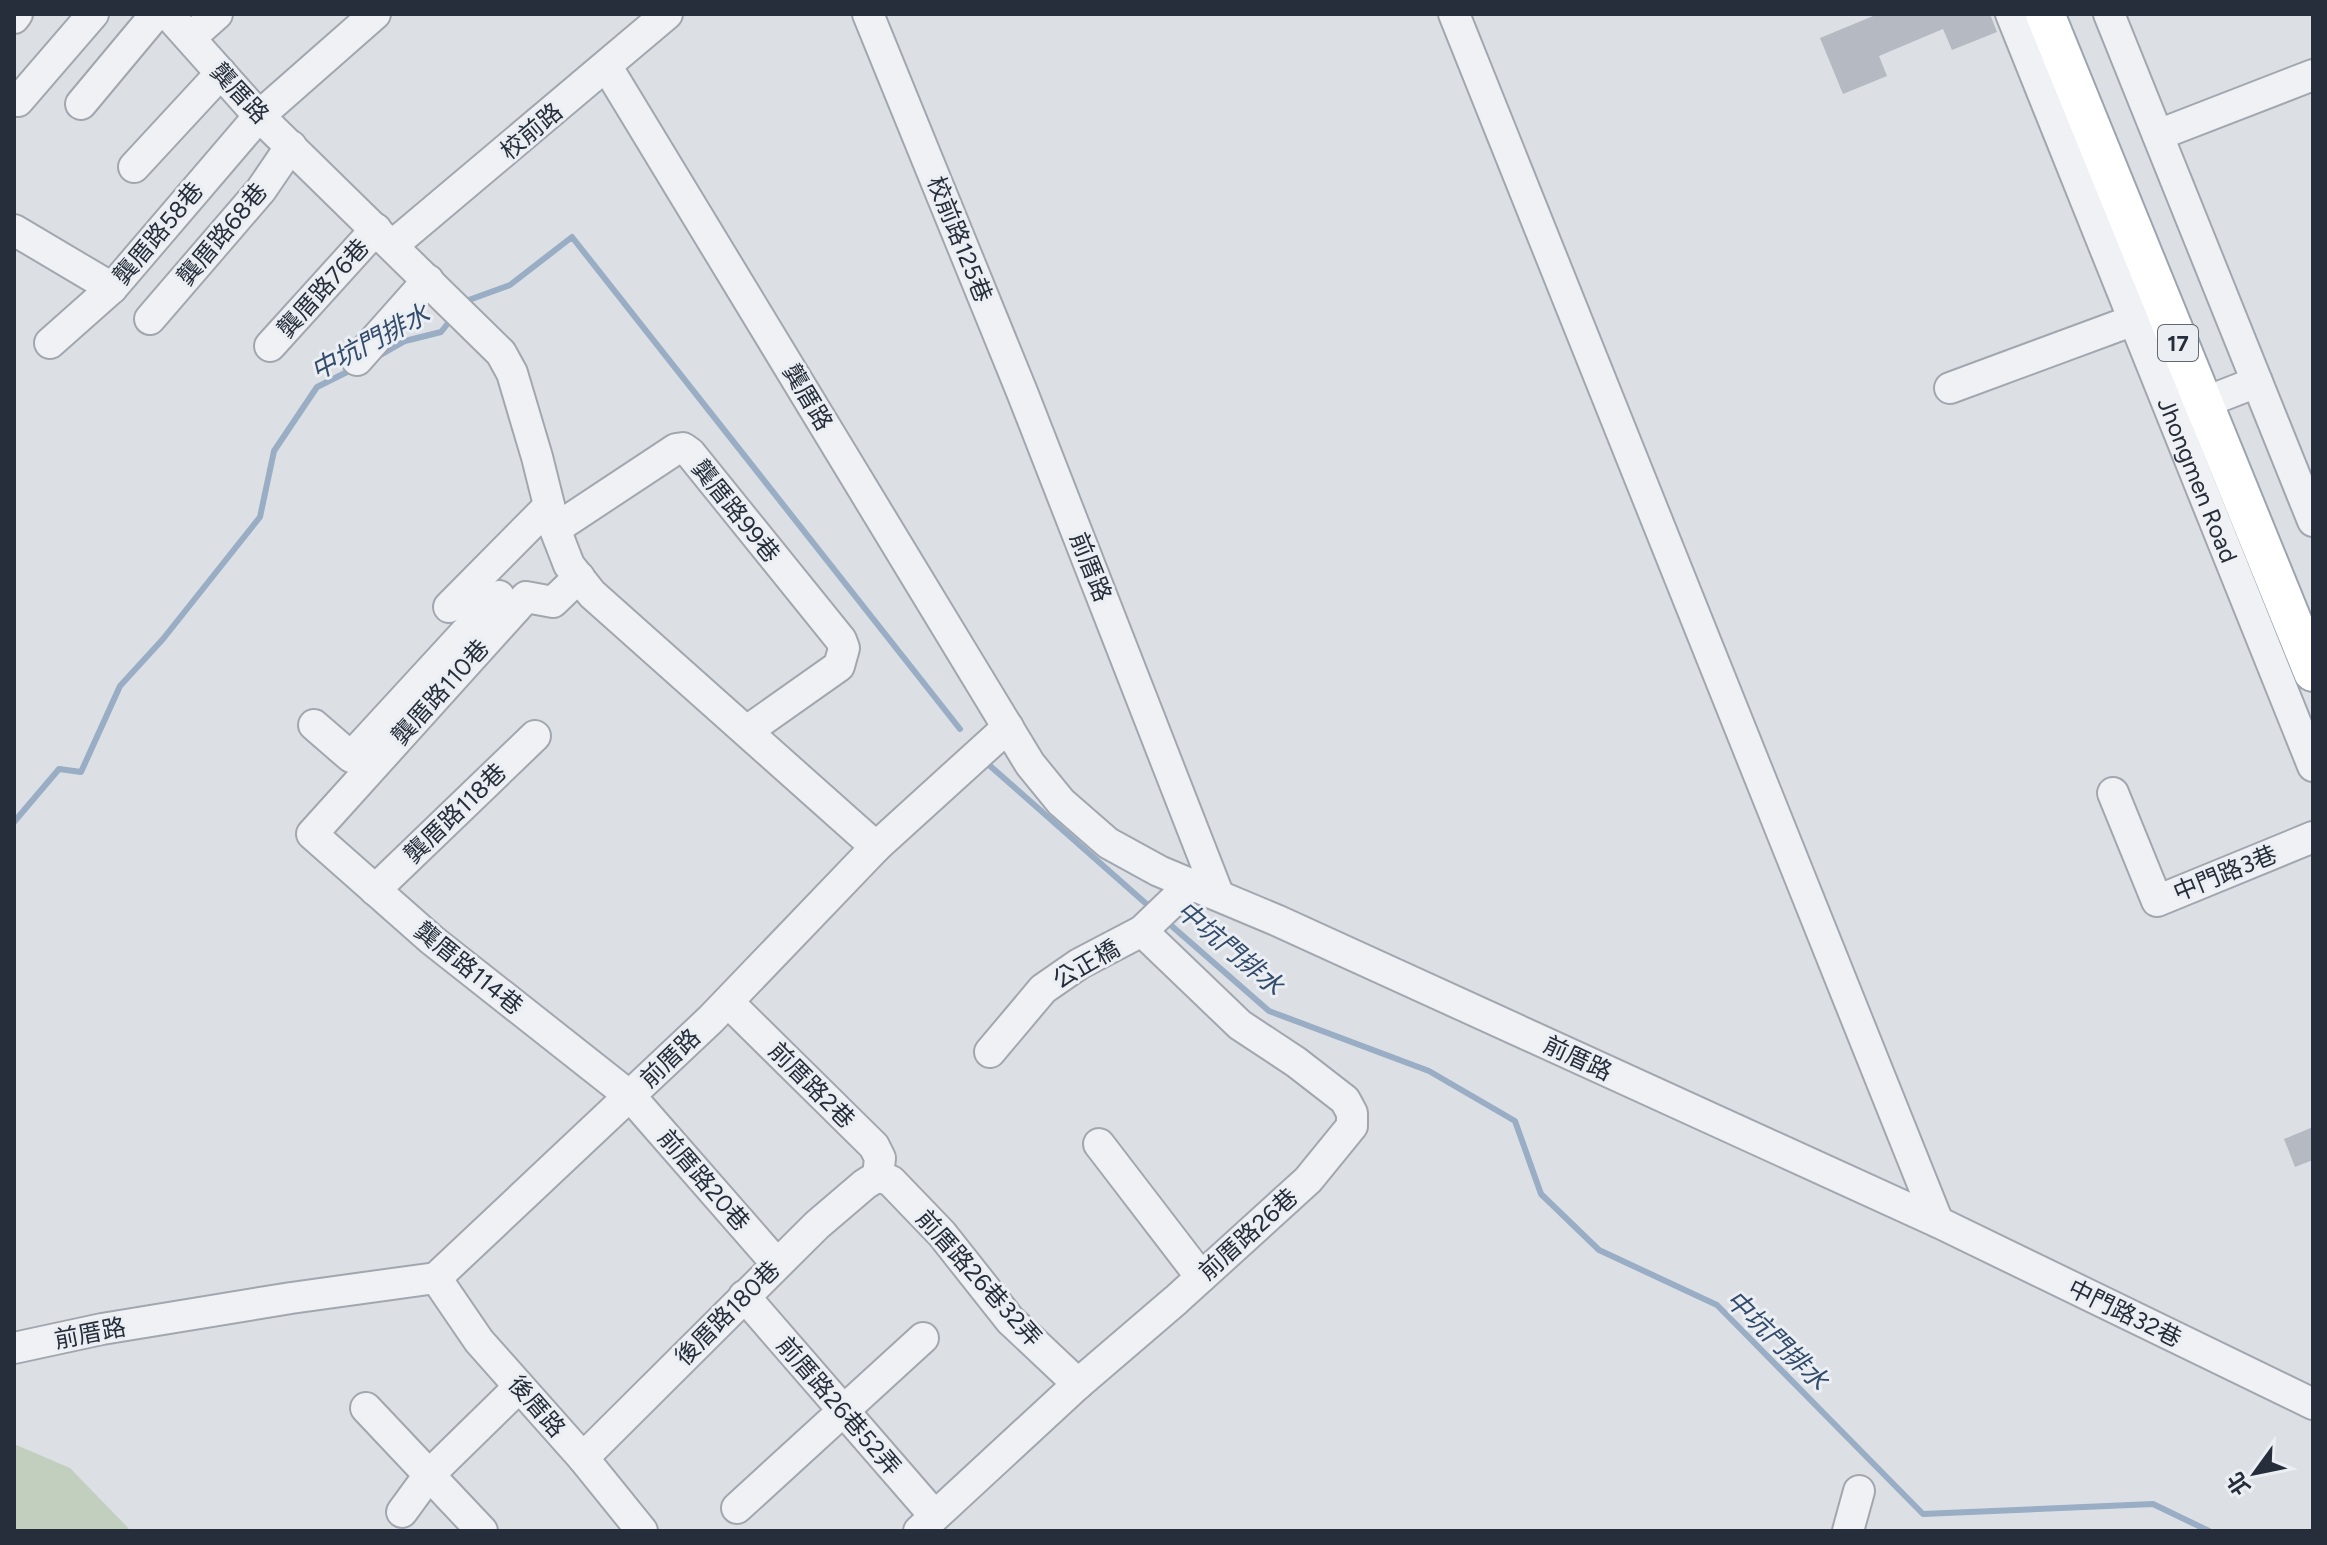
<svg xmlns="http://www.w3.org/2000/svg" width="2327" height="1545" font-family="Figtree,'Noto Sans TC',sans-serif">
<rect width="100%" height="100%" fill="#dce0e5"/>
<path fill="#c2cfbe" d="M 14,1444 L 70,1468 L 131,1531 L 14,1531 Z"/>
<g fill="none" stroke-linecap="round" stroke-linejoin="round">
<path stroke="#99adc4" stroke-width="6" d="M 463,305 L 466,301 L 510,285 L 572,237 L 960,729
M 377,357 L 405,341 L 441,332 L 453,317
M 989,765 L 1151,908
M 14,822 L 59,769 L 81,772 L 120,686 L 163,639 L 260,517 L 274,451 L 317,387 L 353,369
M 1166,921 L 1269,1011 L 1429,1071 L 1515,1121 L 1541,1194 L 1599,1250 L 1717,1305 L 1923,1514 L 2153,1504 L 2209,1531"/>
</g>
<path fill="#b4b9c2" d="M 1878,14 L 1990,14 L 1997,32 L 1952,50 L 1943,29 L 1879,56 L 1887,76 L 1843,94 L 1820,38 Z
M 2313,1127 L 2313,1160 L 2295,1167 L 2284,1139 Z"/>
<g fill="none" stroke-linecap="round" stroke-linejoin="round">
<g stroke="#a2a7af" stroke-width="34">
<g id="minor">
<path d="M 168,14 L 259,116 L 501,353 L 512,373 L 537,457 L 555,529 L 569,565 L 592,594 L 876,847"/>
<path d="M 868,14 L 1022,392 L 1218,894"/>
<path d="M 1454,14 L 1938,1222"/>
<path id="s1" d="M 2011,14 L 2313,766"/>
<path d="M 2109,14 L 2313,521"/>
<path d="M 14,18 L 17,14"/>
<path d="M 190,38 L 217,14"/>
<path d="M 607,67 L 1030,764 L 1061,802 L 1108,843 L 1159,871 L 1276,920 L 1938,1222 L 2313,1404"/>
<path d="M 18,101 L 93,14"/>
<path d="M 81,104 L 156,14"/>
<path d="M 2158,135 L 2313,75"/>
<path d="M 134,167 L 221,73"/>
<path d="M 14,230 L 112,288"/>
<path d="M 393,245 L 667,14"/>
<path d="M 150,319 L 261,190 L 291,146"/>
<path d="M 50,343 L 112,288 L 259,116 L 375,14"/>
<path d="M 270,346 L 376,229"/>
<path d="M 357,360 L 428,280"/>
<path d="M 1950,388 L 2134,320"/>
<path d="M 2185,410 L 2257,382"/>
<path d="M 555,529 L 676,449 L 683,448 L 690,453 L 841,640 L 844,648 L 839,666 L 747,731"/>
<path d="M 579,577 L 553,602 L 526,597 L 312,834 L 432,940 L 631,1097 L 777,1264"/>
<path d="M 449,607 L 549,506"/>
<path d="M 314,725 L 351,757 L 499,596"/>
<path d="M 2113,793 L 2157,901 L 2313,837"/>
<path d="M 375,890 L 535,736"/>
<path d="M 728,1002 L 874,1146 L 880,1158 L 878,1176"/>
<path d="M 990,1052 L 1043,989 L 1079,964 L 1142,931 L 1191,884"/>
<path d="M 1099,1144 L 1201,1277"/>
<path d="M 878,1176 L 891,1181 L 942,1234 L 1010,1320 L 1078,1384"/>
<path d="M 436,1278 L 479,1341 L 583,1458 L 642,1531"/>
<path d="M 744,1296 L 934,1515"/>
<path d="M 14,1348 L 102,1329 L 291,1298 L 436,1278 L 711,1019 L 876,847 L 1008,727"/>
<path d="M 366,1408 L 482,1531"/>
<path d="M 583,1458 L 817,1225 L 865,1184 L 878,1176"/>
<path d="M 737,1508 L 923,1338"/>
<path d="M 402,1512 L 429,1475 L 519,1387"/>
<path d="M 919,1531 L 1078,1384 L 1176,1300 L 1308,1180 L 1352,1126 L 1352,1113 L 1345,1100 L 1296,1062 L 1240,1025 L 1142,931"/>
<path d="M 1848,1531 L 1859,1491"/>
</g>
</g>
<g stroke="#9ca4b0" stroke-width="42">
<path id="major" d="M 2045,14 L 2313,672"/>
</g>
<use href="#minor" stroke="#eff1f4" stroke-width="30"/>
<use href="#major" stroke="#fff" stroke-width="38"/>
</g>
<g text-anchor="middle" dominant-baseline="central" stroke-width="6" stroke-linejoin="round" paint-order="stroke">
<rect fill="#ebeff3" stroke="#626872" stroke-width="2" x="2158" y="325" width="40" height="36" rx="6"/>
<g font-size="22" font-weight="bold" fill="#272e3b">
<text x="2178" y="343">17</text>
</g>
<g font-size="24" fill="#272e3b" stroke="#ebeff3">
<text transform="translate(240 93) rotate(47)">龔厝路</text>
<text transform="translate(531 131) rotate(-40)">校前路</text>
<text transform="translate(158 233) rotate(-50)">龔厝路58巷</text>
<text transform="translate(222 234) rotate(-50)">龔厝路68巷</text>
<text transform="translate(960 239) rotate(68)">校前路125巷</text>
<text transform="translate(323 288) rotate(-48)">龔厝路76巷</text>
<text transform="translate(808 397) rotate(59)">龔厝路</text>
<text stroke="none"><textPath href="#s1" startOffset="502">Jhongmen Road</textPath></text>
<text transform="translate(736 511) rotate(51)">龔厝路99巷</text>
<text transform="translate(1091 567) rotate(68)">前厝路</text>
<text transform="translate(440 692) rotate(-48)">龔厝路110巷</text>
<text transform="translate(455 813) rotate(-44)">龔厝路118巷</text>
<text transform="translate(2225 873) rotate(-22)">中門路3巷</text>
<text transform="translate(1086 964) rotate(-30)">公正橋</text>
<text transform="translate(469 968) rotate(39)">龔厝路114巷</text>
<text transform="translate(670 1058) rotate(-44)">前厝路</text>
<text transform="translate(1578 1058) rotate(25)">前厝路</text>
<text transform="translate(812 1085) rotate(45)">前厝路2巷</text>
<text transform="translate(704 1180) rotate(49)">前厝路20巷</text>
<text transform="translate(1248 1234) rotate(-42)">前厝路26巷</text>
<text transform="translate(979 1278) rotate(48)">前厝路26巷32弄</text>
<text transform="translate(727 1313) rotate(-45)">後厝路180巷</text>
<text transform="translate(2125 1313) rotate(26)">中門路32巷</text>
<text transform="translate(90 1333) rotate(-11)">前厝路</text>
<text transform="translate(537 1406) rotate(49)">後厝路</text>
<text transform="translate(839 1406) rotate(49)">前厝路26巷52弄</text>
</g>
<g font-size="26" font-style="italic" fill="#344c6c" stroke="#ebeff3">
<text transform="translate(370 342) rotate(-28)">中坑門排水</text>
<text transform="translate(1230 948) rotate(40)">中坑門排水</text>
<text transform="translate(1777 1340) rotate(44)">中坑門排水</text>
</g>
</g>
<rect width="2327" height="1545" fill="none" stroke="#272e3b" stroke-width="32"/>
<g transform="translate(2255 1473) rotate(237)" stroke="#ebeff3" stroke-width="6" paint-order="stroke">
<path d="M0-6L14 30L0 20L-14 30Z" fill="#272e3b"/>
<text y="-12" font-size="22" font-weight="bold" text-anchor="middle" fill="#272e3b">北</text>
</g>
</svg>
